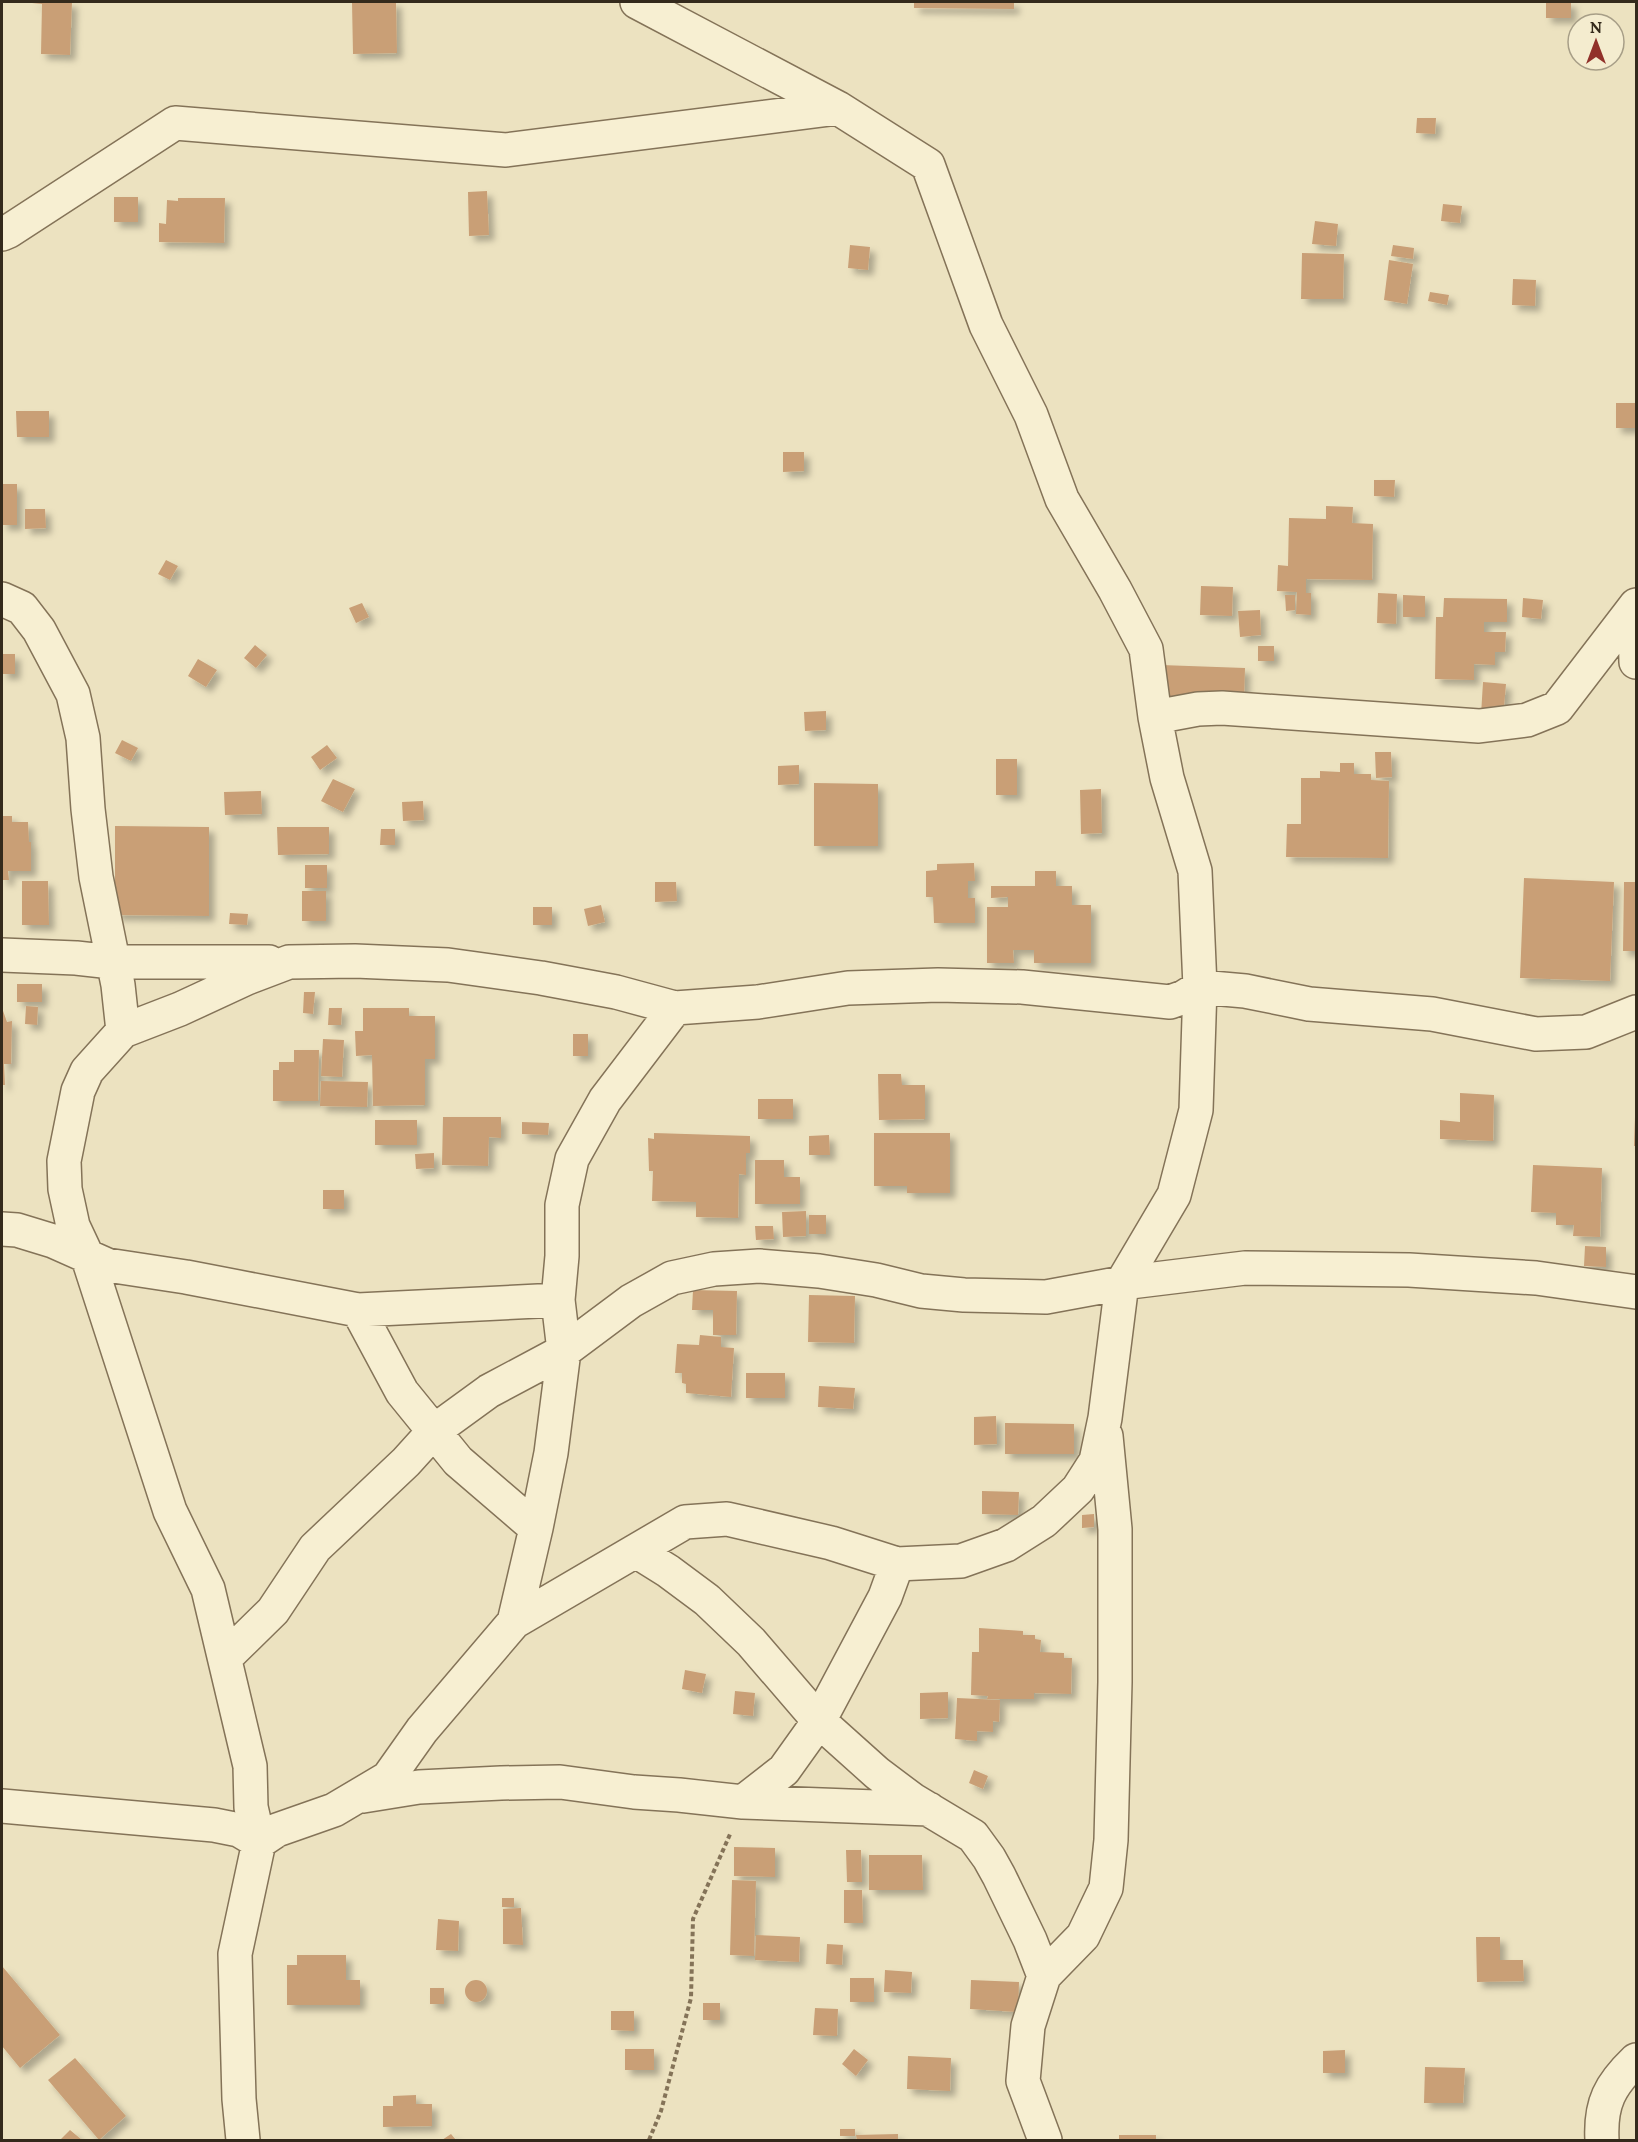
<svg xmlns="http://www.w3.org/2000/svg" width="1638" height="2142" font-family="Lora,serif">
<defs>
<filter id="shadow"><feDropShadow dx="5.5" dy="5.5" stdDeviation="3" flood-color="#0004"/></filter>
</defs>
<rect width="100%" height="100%" fill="#ece2c0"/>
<path fill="#c99f76" filter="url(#shadow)" d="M 32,2 L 72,2 L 70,55 L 41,54 L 42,4 L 32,3 Z
M 352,2 L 396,2 L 397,53 L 353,54 Z
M 914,2 L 1014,2 L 1014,9 L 914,8 Z
M 1546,2 L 1571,2 L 1571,18 L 1546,18 Z
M 1417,118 L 1436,118 L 1435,134 L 1416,133 Z
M 487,191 L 489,235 L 469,236 L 468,192 Z
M 114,197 L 138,197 L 138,222 L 114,222 Z
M 178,198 L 225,198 L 224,243 L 159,242 L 159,223 L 166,224 L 167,200 L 178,201 Z
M 1443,204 L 1462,206 L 1460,223 L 1441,221 Z
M 1315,221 L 1338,224 L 1336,246 L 1312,244 Z
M 850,245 L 870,247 L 868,270 L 848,268 Z
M 1393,245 L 1414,248 L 1413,259 L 1391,256 Z
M 1302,253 L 1344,254 L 1343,299 L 1301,299 Z
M 1389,260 L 1413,264 L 1407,304 L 1384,300 Z
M 1513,279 L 1536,280 L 1535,306 L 1512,305 Z
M 1430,292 L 1449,295 L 1447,305 L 1428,301 Z
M 1616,403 L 1636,403 L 1636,428 L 1616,428 Z
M 16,411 L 49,411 L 49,437 L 17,437 Z
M 783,452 L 804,452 L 804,471 L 783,472 Z
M 1374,480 L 1395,480 L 1394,497 L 1374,496 Z
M 2,484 L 17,484 L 17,525 L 2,525 Z
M 1326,506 L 1353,507 L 1352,523 L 1373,524 L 1372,580 L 1306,579 L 1306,593 L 1311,593 L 1311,615 L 1296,614 L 1297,592 L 1277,591 L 1278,565 L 1288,566 L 1289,518 L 1326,519 Z
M 25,509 L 45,509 L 46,528 L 25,529 Z
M 166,560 L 178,566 L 170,580 L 158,574 Z
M 1201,586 L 1233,587 L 1232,616 L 1200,615 Z
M 1378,593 L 1397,594 L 1396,624 L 1377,623 Z
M 1285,595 L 1295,595 L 1295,610 L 1286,611 Z
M 1403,595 L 1425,596 L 1425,617 L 1403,617 Z
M 1444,598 L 1507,599 L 1507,622 L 1484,622 L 1484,632 L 1506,632 L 1505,652 L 1495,652 L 1495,665 L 1474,664 L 1474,680 L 1435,679 L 1436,617 L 1443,617 Z
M 1523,598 L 1543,600 L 1541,619 L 1522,617 Z
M 362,603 L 369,617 L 356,623 L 349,608 Z
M 1260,610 L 1261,635 L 1240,637 L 1238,611 Z
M 255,645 L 267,655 L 256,668 L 244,658 Z
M 1258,646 L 1274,646 L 1274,661 L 1258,661 Z
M 2,654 L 15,654 L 15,674 L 2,674 Z
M 198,659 L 217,670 L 206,687 L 188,676 Z
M 1161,665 L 1245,668 L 1244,700 L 1160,698 Z
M 1483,682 L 1506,684 L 1503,717 L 1481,715 Z
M 826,711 L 826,730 L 805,731 L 804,712 Z
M 122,740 L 138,748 L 131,761 L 115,753 Z
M 327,745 L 337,758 L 320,770 L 311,757 Z
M 1375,752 L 1391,752 L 1392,777 L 1376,778 Z
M 996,759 L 1017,759 L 1017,795 L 996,795 Z
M 1340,763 L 1354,763 L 1354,774 L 1371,774 L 1371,780 L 1389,781 L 1388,858 L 1286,857 L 1287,824 L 1301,824 L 1301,778 L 1320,778 L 1320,771 L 1340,772 Z
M 799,765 L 799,784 L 778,785 L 778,766 Z
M 333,779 L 355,789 L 343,812 L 321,801 Z
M 814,783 L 878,784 L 878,846 L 814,846 Z
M 1101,789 L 1102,833 L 1081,834 L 1080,790 Z
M 261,791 L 262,814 L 225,815 L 224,792 Z
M 423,801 L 424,820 L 403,821 L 402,802 Z
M 2,816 L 12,816 L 12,822 L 28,822 L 29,842 L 31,842 L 31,871 L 8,871 L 9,880 L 2,880 Z
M 115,826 L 209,827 L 209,916 L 115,915 Z
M 277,827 L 329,827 L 329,854 L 278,855 Z
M 381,829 L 395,829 L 395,845 L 380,845 Z
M 974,863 L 975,881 L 968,881 L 968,898 L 975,898 L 975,923 L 934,923 L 933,897 L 926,897 L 926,871 L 937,870 L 937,864 Z
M 305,865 L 327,865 L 327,888 L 305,888 Z
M 1035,871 L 1056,871 L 1056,886 L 1072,886 L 1072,905 L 1091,905 L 1091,963 L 1034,963 L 1034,950 L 1013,950 L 1014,963 L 987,963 L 987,907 L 1008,907 L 1008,897 L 991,898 L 991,886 L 1035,886 Z
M 1524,878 L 1614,882 L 1610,981 L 1520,978 Z
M 22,881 L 48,881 L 49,925 L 22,925 Z
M 655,882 L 676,882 L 677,901 L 655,902 Z
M 1624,882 L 1636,882 L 1636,951 L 1623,951 Z
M 302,891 L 326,891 L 326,921 L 302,921 Z
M 601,905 L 605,922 L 588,926 L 584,909 Z
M 533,907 L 552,907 L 552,925 L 533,925 Z
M 230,913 L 248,914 L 247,925 L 229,924 Z
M 17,984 L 42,984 L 42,1002 L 17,1002 Z
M 304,992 L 315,992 L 313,1014 L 303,1013 Z
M 26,1006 L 38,1007 L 37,1025 L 25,1024 Z
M 2,1008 L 7,1022 L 12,1021 L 11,1064 L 4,1064 L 5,1085 L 2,1085 Z
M 329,1008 L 342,1008 L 341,1025 L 328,1025 Z
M 363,1008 L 409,1008 L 409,1016 L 435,1016 L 435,1059 L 425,1059 L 425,1105 L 373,1106 L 372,1055 L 356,1056 L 355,1031 L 363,1031 Z
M 573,1034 L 588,1034 L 588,1056 L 573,1056 Z
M 323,1039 L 344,1040 L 342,1077 L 321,1076 Z
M 294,1050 L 319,1050 L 318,1101 L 273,1101 L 273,1070 L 279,1070 L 279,1062 L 294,1062 Z
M 878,1074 L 901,1074 L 902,1085 L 925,1085 L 925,1119 L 879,1120 Z
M 321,1081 L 368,1082 L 367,1107 L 320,1106 Z
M 1460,1093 L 1494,1095 L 1493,1141 L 1440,1139 L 1440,1120 L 1460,1122 Z
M 758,1099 L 793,1099 L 793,1119 L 758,1119 Z
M 443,1117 L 501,1117 L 501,1138 L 489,1137 L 488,1166 L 442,1165 Z
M 1635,1117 L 1636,1117 L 1636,1146 L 1634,1146 Z
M 375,1120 L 417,1120 L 417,1145 L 375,1145 Z
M 522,1122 L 549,1123 L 548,1135 L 522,1134 Z
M 654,1133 L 750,1136 L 750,1153 L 746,1153 L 746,1175 L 739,1174 L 738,1218 L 696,1217 L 696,1202 L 652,1201 L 653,1171 L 649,1171 L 648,1138 L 654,1139 Z
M 874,1133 L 950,1133 L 950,1193 L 907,1193 L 907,1186 L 874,1186 Z
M 829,1135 L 830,1155 L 809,1155 L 809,1136 Z
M 434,1153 L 434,1168 L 416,1169 L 415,1154 Z
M 755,1160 L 784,1160 L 784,1177 L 800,1177 L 800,1204 L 755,1204 Z
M 1533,1165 L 1602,1168 L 1600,1237 L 1573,1236 L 1574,1225 L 1556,1225 L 1556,1213 L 1531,1212 Z
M 323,1190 L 344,1190 L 344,1209 L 323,1209 Z
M 806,1211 L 806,1236 L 783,1237 L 782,1212 Z
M 809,1215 L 826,1215 L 826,1234 L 809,1234 Z
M 755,1226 L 773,1226 L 774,1239 L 756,1240 Z
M 1585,1246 L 1606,1247 L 1606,1267 L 1584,1266 Z
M 693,1290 L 737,1291 L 736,1335 L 713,1335 L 713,1310 L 692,1310 Z
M 809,1295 L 855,1296 L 854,1343 L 808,1342 Z
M 700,1335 L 721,1337 L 721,1347 L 734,1348 L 731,1397 L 686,1393 L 686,1384 L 682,1383 L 682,1373 L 675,1373 L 677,1344 L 699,1345 Z
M 746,1373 L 785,1373 L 785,1398 L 746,1398 Z
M 819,1386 L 855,1388 L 853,1409 L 818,1407 Z
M 996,1416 L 997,1444 L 974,1445 L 974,1417 Z
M 1005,1423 L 1074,1424 L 1074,1454 L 1005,1454 Z
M 982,1491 L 1019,1492 L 1018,1515 L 982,1514 Z
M 1094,1514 L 1094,1527 L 1082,1528 L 1082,1515 Z
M 979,1628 L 1023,1631 L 1023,1635 L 1035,1635 L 1035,1639 L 1041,1640 L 1040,1652 L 1064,1653 L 1064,1658 L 1072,1658 L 1071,1694 L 1034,1693 L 1034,1699 L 987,1699 L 988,1696 L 971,1695 L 972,1652 L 979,1652 Z
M 685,1670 L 706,1674 L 702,1693 L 682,1689 Z
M 735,1691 L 755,1693 L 753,1716 L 733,1714 Z
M 948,1692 L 948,1718 L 920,1719 L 920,1693 Z
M 957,1698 L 1000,1700 L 999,1722 L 993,1721 L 993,1732 L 977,1731 L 977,1741 L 955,1739 Z
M 974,1770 L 988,1776 L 983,1789 L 969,1783 Z
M 734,1847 L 775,1848 L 775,1877 L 734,1876 Z
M 846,1850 L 861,1850 L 862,1882 L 847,1882 Z
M 869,1855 L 922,1855 L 923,1890 L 869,1890 Z
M 732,1880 L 756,1881 L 754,1956 L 730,1955 Z
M 844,1890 L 862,1890 L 863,1923 L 844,1923 Z
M 502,1898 L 514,1898 L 514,1907 L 502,1907 Z
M 521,1908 L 523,1945 L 503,1944 L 503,1909 Z
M 438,1919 L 459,1921 L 458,1951 L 436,1950 Z
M 756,1935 L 800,1937 L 799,1962 L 755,1960 Z
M 1476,1937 L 1500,1937 L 1500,1960 L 1523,1960 L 1524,1981 L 1477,1982 Z
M 827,1944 L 843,1945 L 842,1965 L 826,1964 Z
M 297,1955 L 346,1955 L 346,1980 L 360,1980 L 360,2005 L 287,2005 L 287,1965 L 297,1965 Z
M 2,1966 L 60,2035 L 20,2068 L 2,2046 Z
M 885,1970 L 912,1972 L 911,1993 L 884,1992 Z
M 850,1978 L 874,1978 L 874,2002 L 850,2002 Z
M 971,1980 L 1019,1982 L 1018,2012 L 970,2009 Z
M465 1991a11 11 0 1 1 22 0a11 11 0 1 1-22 0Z
M 430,1988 L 444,1988 L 444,2004 L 430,2004 Z
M 703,2003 L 720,2003 L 720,2020 L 703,2020 Z
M 815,2008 L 838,2009 L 837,2036 L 813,2035 Z
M 611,2011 L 634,2011 L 634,2031 L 611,2030 Z
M 625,2049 L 654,2049 L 654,2070 L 625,2070 Z
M 854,2049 L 868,2060 L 856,2076 L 842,2064 Z
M 1345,2050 L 1345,2073 L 1323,2073 L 1323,2051 Z
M 908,2056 L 951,2058 L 950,2091 L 907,2089 Z
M 75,2058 L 126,2116 L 99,2140 L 48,2080 Z
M 1425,2067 L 1465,2068 L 1463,2103 L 1424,2103 Z
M 416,2095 L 416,2104 L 432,2104 L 432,2126 L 383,2127 L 383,2106 L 393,2106 L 393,2096 Z
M 840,2129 L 855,2129 L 855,2136 L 840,2136 Z
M 70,2130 L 82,2140 L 60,2140 Z
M 451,2134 L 456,2140 L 442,2140 Z
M 898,2134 L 898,2140 L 857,2140 L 856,2135 Z
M 1119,2135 L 1156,2135 L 1156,2140 L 1119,2140 Z"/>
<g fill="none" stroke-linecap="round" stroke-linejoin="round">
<g stroke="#847358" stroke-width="36">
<path id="street" d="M 2,234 L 9,231 L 175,123 L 506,150 L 838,108
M 2,599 L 22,608 L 39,630 L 73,694 L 83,738 L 88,809 L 96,877 L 118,985 L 123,1031
M 1636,609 L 1635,621 L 1636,662
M 1155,717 L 1198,709 L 1222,708 L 1479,726 L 1527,720 L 1557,708 L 1636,605
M 2,955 L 76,958 L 112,962 L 269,962
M 2,1229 L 17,1230 L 53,1241 L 107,1265 L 186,1277 L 358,1310 L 558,1300
M 358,1310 L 402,1392 L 458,1461 L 536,1528
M 636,1551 L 668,1571 L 707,1600 L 751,1642 L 819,1721 L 877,1773 L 913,1800 L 973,1836 L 989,1858 L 999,1876 L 1030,1940 L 1044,1976
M 514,1622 L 536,1528 L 551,1453 L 564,1351 L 558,1300 L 562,1256 L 562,1205 L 572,1159 L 605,1100 L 675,1008 L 758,1002 L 848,988 L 938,985 L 1022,987 L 1170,1002 L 1184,997 L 1200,987 L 1245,991 L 1309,1004 L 1432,1014 L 1536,1034 L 1586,1032 L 1636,1012
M 225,1658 L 273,1611 L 315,1548 L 406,1462 L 434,1431 L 489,1391 L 564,1351 L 631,1301 L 672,1278 L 714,1269 L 759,1266 L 819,1271 L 876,1280 L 921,1291 L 964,1295 L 1046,1297 L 1122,1283 L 1174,1195 L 1196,1110 L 1200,987 L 1195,871 L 1167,778 L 1155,717 L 1146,649 L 1115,590 L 1062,499 L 1031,415 L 986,325 L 928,165 L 838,108 L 637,2
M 363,1796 L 419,1787 L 501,1783 L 560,1782 L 634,1792 L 679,1795 L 743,1802 L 784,1770 L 819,1721 L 885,1597 L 897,1564
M 743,1802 L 929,1809
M 2,1806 L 214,1825 L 239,1830 L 259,1842
M 259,1842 L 251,1807 L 250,1766 L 208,1589 L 170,1511 L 88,1258 L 73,1226 L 65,1189 L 64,1161 L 78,1091 L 87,1071 L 123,1031 L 180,1009 L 247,978 L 289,962 L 355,961 L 448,965 L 541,978 L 616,992 L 675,1008
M 243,2140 L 239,2099 L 235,1954 L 259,1842 L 277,1830 L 334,1810 L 388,1778 L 422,1730 L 514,1622 L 685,1522 L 727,1519 L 831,1543 L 897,1564 L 961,1561 L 1006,1545 L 1044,1521 L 1078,1489 L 1096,1461 L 1105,1418 L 1122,1283 L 1245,1268 L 1409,1270 L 1536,1278 L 1636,1292
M 1045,2140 L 1023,2081 L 1028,2026 L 1044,1976 L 1083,1936 L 1106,1888 L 1111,1840 L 1115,1682 L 1115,1529 L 1106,1436
M 1602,2140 C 1600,2103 1610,2085 1636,2060"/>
</g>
<path stroke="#847358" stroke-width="4" stroke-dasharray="4.5 3" stroke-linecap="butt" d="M 649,2140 L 661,2111 L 691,1998 L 693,1919 L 731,1832"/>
<use href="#street" stroke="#f7efd2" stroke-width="33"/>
</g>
<rect width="1638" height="2142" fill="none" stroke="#342a1c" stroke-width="6"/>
<g transform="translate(1596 42)"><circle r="28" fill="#f4eccf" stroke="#a79e87" stroke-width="1.5"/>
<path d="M0-4.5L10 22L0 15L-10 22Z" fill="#91312a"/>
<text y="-9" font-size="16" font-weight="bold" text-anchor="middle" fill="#342a1c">N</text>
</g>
</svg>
